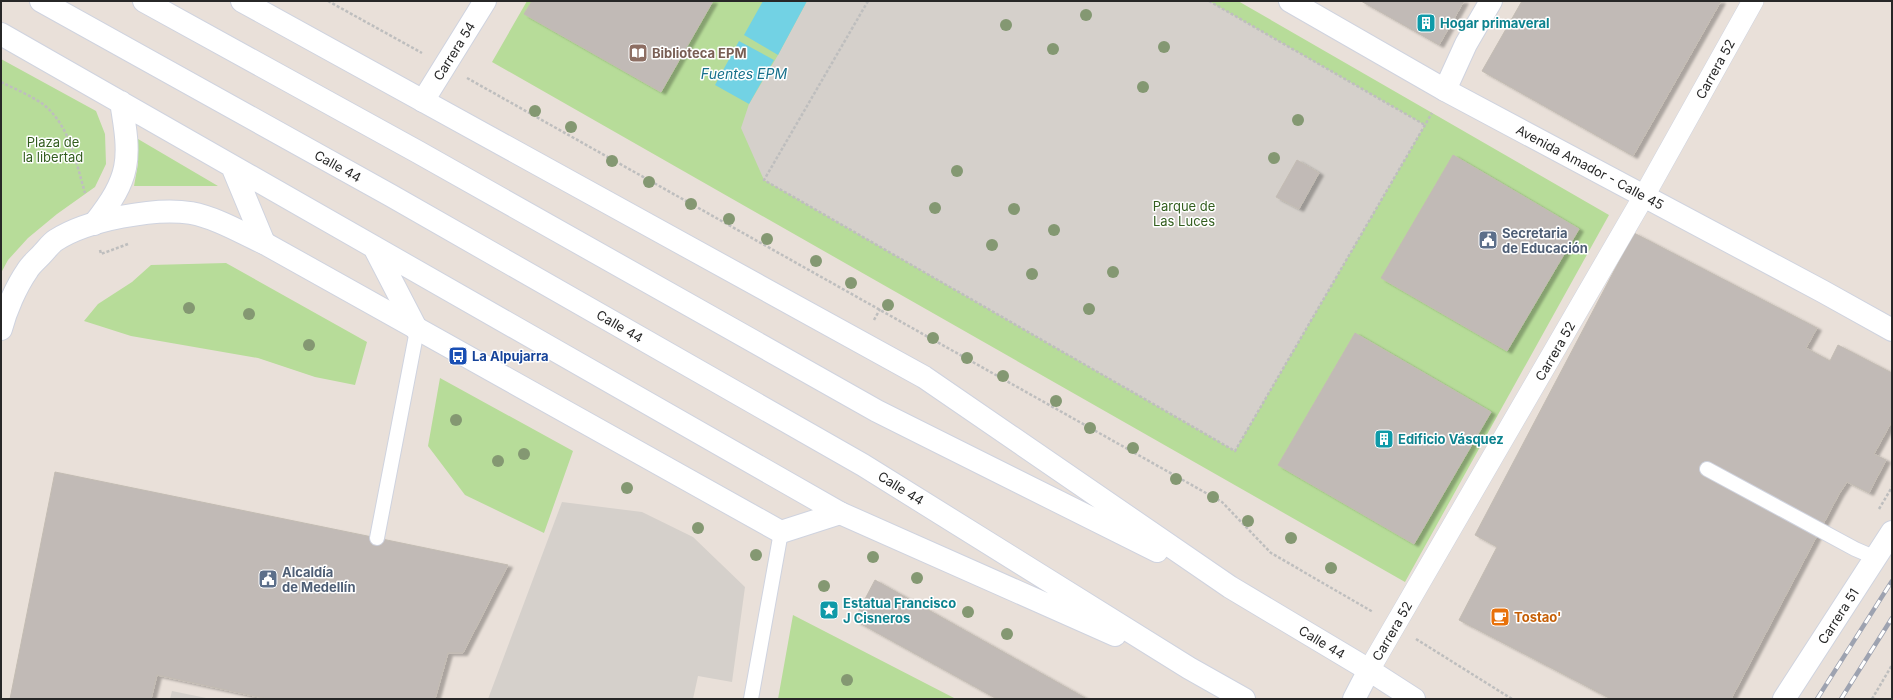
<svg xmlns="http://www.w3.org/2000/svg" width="1893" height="700" font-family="Inter,sans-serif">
<defs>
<filter id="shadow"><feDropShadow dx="4.5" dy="2.5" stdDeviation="1" flood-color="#0004"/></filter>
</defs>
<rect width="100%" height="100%" fill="#e9e0d9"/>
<path fill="#b7dc99" d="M 527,1 L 1238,1 L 1609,215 L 1405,582 L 492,62 Z
M 1,59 L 96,111 L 105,134 L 106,164 L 95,187 L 57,214 L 28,238 L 8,260 L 1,273 Z
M 138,139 L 218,186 L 134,186 L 138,164 Z
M 226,263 L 367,342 L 355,385 L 315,377 L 258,358 L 131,336 L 84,321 L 98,304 L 132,282 L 151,265 Z
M 440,378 L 573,451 L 544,533 L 465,495 L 428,446 Z
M 793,615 L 956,699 L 778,699 Z"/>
<path fill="#d5d0cb" d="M 807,1 L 1209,1 L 1425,125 L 1235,451 L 764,180 L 741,128 L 749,104 L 778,55 Z
M 562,502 L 642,512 L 693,537 L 745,587 L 732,682 L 698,676 L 693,699 L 488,699 Z
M 172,691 L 211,699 L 170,699 Z"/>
<path fill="#72d2e4" d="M 763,1 L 807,1 L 778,55 L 744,35 Z
M 739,41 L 774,60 L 749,104 L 715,85 Z"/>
<path fill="#c1bab6" stroke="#c3bcb3" filter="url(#shadow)" d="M 532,1 L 713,1 L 661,92 L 524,14 Z
M 1361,1 L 1464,1 L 1439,45 Z
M 1522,1 L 1721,1 L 1633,156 L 1482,71 Z
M 1453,155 L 1579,229 L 1507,351 L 1381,278 Z
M 1297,160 L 1319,173 L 1299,209 L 1276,197 Z
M 1634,233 L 1817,328 L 1806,348 L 1830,361 L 1838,345 L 1892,373 L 1892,406 L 1890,410 L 1892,411 L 1892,421 L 1874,454 L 1886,460 L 1869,493 L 1847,482 L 1839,494 L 1731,699 L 1688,699 L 1684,697 L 1683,699 L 1611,699 L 1459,620 L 1497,547 L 1475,535 Z
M 1355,333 L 1491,412 L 1414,544 L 1278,465 Z
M 55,472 L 377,538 L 508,565 L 463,653 L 448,653 L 435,699 L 268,699 L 157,675 L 151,699 L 10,699 Z
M 875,580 L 1087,699 L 997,699 L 854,620 Z"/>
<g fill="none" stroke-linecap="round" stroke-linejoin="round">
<g stroke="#cfd3df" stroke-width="16">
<path id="service" d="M 1707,469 L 1855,549 L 1876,558
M 377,538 L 417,330
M 751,699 L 781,532"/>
</g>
<g stroke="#cfd3df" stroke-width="22">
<path id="pedestrian" d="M 1369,670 L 1644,196 L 1753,1"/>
</g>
<g stroke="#cfd3df" stroke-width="24">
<path id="minor" d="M 1445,90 L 1466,44 L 1491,1
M 1,329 C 6,310 16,287 27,271 C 31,264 38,259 43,253 C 47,249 51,243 56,240 C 87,220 155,207 191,213 C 217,218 240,232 264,243 L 781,532 L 840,513"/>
</g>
<g stroke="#cfd3df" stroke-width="24">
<path id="tertiary" d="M 1290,1 L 1445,90 L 1822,291 L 1892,330
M 423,101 L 485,1
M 1784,699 L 1892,532"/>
</g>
<g stroke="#cfd3df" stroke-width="24">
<path id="secondary" d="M 41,1 L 390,195 L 863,465 L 1189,668 L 1244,699
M 144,1 L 418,152 L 877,411 L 1157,551
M 242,1 L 924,377 L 1230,587 L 1369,670 L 1414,699
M 1,34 L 840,513 L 1115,635
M 232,166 L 264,243
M 94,224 C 131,177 131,160 121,102
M 374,247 L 417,330
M 1354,699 L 1369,670"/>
</g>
<path stroke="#bebebe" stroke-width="2.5" stroke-dasharray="3 2" stroke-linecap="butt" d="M 328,1 L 422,53
M 868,1 L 764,180 L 1235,451 L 1432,113
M 1209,1 L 1425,125
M 467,78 L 1222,502 L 1271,553 L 1373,612
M 1,82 C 15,89 32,96 44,105 C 70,126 76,163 85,193
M 100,250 L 101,254 L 128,244
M 874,320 L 880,309
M 1879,509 L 1892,487
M 1416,639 L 1512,699
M 1872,699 L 1892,665"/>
<use href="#service" stroke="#fff" stroke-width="14"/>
<use href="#pedestrian" stroke="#fff" stroke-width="21"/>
<use href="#minor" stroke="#fff" stroke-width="22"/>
<use href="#tertiary" stroke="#fff" stroke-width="22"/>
<use href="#secondary" stroke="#fff" stroke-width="22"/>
<g stroke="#9da2b0" stroke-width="4.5">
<path id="rail" d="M 1817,699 L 1892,581
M 1841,699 L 1892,618"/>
</g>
<use href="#rail" stroke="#fff" stroke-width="3" stroke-dasharray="9" stroke-linecap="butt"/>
</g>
<g fill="#849872">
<circle cx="1086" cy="15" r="6"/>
<circle cx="1006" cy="25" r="6"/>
<circle cx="1164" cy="47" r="6"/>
<circle cx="1053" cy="49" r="6"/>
<circle cx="1143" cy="87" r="6"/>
<circle cx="535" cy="111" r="6"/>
<circle cx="1298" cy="120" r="6"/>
<circle cx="571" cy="127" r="6"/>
<circle cx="1274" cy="158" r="6"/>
<circle cx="612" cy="161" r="6"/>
<circle cx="957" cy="171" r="6"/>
<circle cx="649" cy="182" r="6"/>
<circle cx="691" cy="204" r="6"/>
<circle cx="935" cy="208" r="6"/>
<circle cx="1014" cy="209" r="6"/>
<circle cx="729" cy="219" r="6"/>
<circle cx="1054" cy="230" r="6"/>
<circle cx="767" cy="239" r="6"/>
<circle cx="992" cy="245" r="6"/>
<circle cx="816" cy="261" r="6"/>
<circle cx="1113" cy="272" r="6"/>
<circle cx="1032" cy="274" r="6"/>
<circle cx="851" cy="283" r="6"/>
<circle cx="888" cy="305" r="6"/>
<circle cx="189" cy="308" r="6"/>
<circle cx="1089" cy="309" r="6"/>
<circle cx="249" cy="314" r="6"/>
<circle cx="933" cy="338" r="6"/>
<circle cx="309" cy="345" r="6"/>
<circle cx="967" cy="358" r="6"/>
<circle cx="1003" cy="376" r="6"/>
<circle cx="1056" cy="401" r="6"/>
<circle cx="456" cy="420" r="6"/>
<circle cx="1090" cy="428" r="6"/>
<circle cx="1133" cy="448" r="6"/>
<circle cx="524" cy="454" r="6"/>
<circle cx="498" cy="461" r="6"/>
<circle cx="1176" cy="479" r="6"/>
<circle cx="627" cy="488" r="6"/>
<circle cx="1213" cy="497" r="6"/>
<circle cx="1248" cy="521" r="6"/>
<circle cx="698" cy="528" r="6"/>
<circle cx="1291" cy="538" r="6"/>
<circle cx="756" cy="555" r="6"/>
<circle cx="873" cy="557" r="6"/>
<circle cx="1331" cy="568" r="6"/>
<circle cx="917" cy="578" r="6"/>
<circle cx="824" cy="586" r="6"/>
<circle cx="968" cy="612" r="6"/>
<circle cx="1007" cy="634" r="6"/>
<circle cx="847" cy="680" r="6"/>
</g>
<defs>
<g id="building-square" transform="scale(1)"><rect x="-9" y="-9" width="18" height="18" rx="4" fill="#0f9aa8" stroke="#fff"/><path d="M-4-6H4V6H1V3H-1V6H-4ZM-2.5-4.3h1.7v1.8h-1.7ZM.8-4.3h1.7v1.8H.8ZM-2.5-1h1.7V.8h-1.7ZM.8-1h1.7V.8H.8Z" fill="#fff"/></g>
<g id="library-square" transform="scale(1)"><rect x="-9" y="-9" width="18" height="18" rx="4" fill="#8d6e63" stroke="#fff"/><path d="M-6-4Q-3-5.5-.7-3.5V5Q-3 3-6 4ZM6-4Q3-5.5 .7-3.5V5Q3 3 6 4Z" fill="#fff"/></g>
<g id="civic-square" transform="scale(1)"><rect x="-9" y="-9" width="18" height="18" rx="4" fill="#5c6f8a" stroke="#fff"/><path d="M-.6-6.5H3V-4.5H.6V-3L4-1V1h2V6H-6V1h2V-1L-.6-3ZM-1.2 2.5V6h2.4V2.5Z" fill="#fff"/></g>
<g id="bus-square" transform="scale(1)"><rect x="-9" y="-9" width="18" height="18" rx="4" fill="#1a4fb4" stroke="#fff"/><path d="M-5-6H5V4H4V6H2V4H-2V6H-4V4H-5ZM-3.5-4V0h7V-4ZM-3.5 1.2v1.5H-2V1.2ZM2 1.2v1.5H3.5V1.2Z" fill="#fff"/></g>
<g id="sight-square" transform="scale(1)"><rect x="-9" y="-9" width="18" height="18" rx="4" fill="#0f9aa8" stroke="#fff"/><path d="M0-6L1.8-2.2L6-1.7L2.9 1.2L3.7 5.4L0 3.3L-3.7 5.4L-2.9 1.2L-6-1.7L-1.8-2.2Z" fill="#fff"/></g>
<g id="cafe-square" transform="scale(1)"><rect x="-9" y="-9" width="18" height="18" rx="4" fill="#e8710a" stroke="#fff"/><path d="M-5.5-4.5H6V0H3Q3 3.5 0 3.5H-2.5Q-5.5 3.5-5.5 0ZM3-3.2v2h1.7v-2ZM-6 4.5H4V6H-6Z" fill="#fff"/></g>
</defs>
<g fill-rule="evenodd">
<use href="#building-square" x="1426" y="23"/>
<use href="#library-square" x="638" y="53"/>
<use href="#civic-square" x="1488" y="240"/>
<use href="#bus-square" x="458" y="356"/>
<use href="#building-square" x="1384" y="439"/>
<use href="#civic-square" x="268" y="579"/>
<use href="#sight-square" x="829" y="610"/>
<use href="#cafe-square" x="1500" y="617"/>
</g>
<g text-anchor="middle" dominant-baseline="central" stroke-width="3" stroke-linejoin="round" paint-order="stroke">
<g font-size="13" font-weight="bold" fill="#0d838f" stroke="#fff" text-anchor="start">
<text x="1440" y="23">Hogar primaveral</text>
<text x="1398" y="439">Edificio Vásquez</text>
<text x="843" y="603">Estatua Francisco<tspan x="843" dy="15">J Cisneros</tspan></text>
</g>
<g font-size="13" fill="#272727" stroke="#fff">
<text transform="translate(454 51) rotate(-58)">Carrera 54</text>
<text transform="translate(1715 69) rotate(-61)">Carrera 52</text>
<text transform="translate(338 166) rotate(29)">Calle 44</text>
<text transform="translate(1590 167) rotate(28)">Avenida Amador - Calle 45</text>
<text transform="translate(620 326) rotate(30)">Calle 44</text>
<text transform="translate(1555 351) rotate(-60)">Carrera 52</text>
<text transform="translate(901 488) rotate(32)">Calle 44</text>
<text transform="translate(1838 616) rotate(-57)">Carrera 51</text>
<text transform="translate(1392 631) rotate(-60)">Carrera 52</text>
<text transform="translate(1322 642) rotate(31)">Calle 44</text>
</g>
<g font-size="13" font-weight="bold" fill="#785e54" stroke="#fff" text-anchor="start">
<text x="652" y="53">Biblioteca EPM</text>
</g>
<g font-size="13" fill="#325d1e" stroke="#fff">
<text x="53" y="142">Plaza de<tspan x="53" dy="15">la libertad</tspan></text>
<text x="1184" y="206">Parque de<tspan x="1184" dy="15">Las Luces</tspan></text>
</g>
<g font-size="13" font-weight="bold" fill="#4e5e75" stroke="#fff" text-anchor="start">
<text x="1502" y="233">Secretaria<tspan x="1502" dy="15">de Educación</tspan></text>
<text x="282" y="572">Alcaldía<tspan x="282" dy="15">de Medellín</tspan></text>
</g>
<g font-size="13" font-weight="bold" fill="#164399" stroke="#fff" text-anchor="start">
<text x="472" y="356">La Alpujarra</text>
</g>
<g font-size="13" font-weight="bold" fill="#c56008" stroke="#fff" text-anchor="start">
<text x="1514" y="617">Tostao'</text>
</g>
<g font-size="14" font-style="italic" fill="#16708b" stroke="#fff">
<text x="744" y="73">Fuentes EPM</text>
</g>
</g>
<rect width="1893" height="700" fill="none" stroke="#272727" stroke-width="4"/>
</svg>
